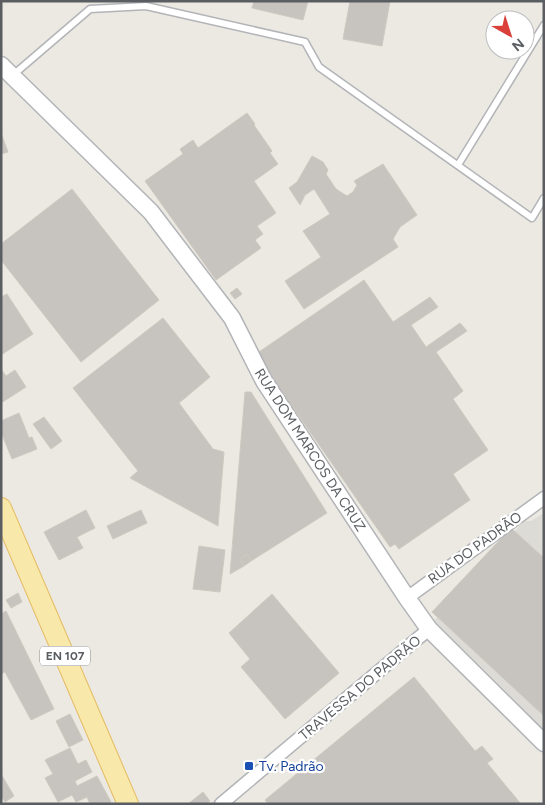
<svg xmlns="http://www.w3.org/2000/svg" width="545" height="805" font-family="Figtree,sans-serif">
<rect width="100%" height="100%" fill="#ebe9e1"/>
<path fill="#dddbd6" d="M 544,513 L 544,732 L 434,621 L 524,521 L 531,521 Z"/>
<path fill="#c7c3be" stroke="#cfcac0" d="M 254,1 L 308,1 L 303,20 L 252,8 Z
M 350,1 L 390,1 L 382,46 L 343,39 Z
M 247,113 L 255,124 L 254,125 L 272,151 L 270,153 L 278,164 L 254,181 L 276,213 L 257,226 L 263,234 L 255,240 L 261,248 L 216,280 L 145,181 L 183,154 L 180,149 L 193,140 L 198,148 Z
M 1,133 L 8,152 L 1,154 Z
M 312,156 L 323,162 L 328,170 L 326,174 L 336,189 L 347,196 L 353,192 L 357,185 L 354,181 L 383,164 L 417,215 L 400,227 L 393,239 L 398,247 L 304,309 L 285,281 L 321,257 L 303,231 L 330,214 L 314,189 L 305,195 L 300,205 L 289,188 L 297,182 Z
M 72,189 L 159,300 L 81,362 L 1,260 L 1,244 Z
M 364,280 L 393,322 L 430,297 L 438,307 L 411,325 L 426,347 L 460,323 L 467,331 L 436,352 L 463,391 L 453,399 L 488,450 L 453,474 L 470,500 L 399,549 L 395,544 L 390,547 L 256,354 Z
M 237,288 L 242,294 L 235,299 L 230,293 Z
M 7,294 L 33,334 L 1,355 L 1,297 Z
M 163,318 L 210,377 L 179,403 L 213,449 L 224,452 L 218,526 L 130,478 L 138,471 L 73,388 Z
M 1,369 L 6,376 L 15,370 L 26,387 L 1,403 Z
M 245,392 L 251,392 L 327,513 L 251,561 L 247,554 L 240,559 L 244,566 L 230,574 Z
M 19,413 L 29,438 L 32,437 L 37,449 L 12,459 L 1,432 L 1,421 Z
M 44,417 L 62,441 L 51,449 L 33,424 Z
M 86,510 L 95,528 L 77,537 L 83,548 L 59,560 L 44,532 Z
M 141,510 L 147,523 L 113,539 L 107,526 Z
M 511,528 L 544,558 L 544,716 L 432,612 Z
M 199,546 L 225,550 L 220,592 L 193,589 Z
M 247,554 L 251,561 L 244,566 L 240,559 Z
M 18,593 L 22,602 L 11,608 L 6,600 Z
M 272,594 L 339,673 L 285,719 L 241,667 L 250,659 L 229,633 Z
M 6,611 L 54,709 L 31,720 L 5,672 L 1,674 L 1,614 Z
M 414,677 L 475,751 L 482,746 L 493,759 L 487,763 L 521,804 L 268,804 L 265,800 Z
M 70,714 L 83,740 L 69,747 L 56,721 Z
M 70,748 L 78,764 L 86,760 L 92,772 L 75,781 L 77,786 L 97,776 L 111,802 L 108,804 L 90,804 L 87,797 L 76,802 L 72,795 L 58,802 L 45,778 L 53,774 L 45,760 Z
M 1,774 L 14,796 L 5,802 L 1,796 Z
M 203,792 L 210,801 L 207,804 L 188,804 Z"/>
<g fill="none" stroke-linecap="round" stroke-linejoin="round">
<g stroke="#b2b4b8" stroke-width="9">
<path id="service" d="M 13,75 L 90,9 L 146,6 L 305,42 L 319,67 L 532,218 L 544,198
M 458,165 L 544,25"/>
</g>
<g stroke="#b2b4b8" stroke-width="15">
<path id="minor" d="M 407,598 L 544,498
M 221,804 L 429,629"/>
</g>
<g stroke="#b2b4b8" stroke-width="19">
<path id="tertiary" d="M 1,65 L 151,212 L 232,318 L 264,381 L 407,598 L 429,629 L 544,743"/>
</g>
<g stroke="#e5bb61" stroke-width="22">
<path id="primary" d="M 1,508 L 128,804"/>
</g>
<use href="#service" stroke="#fff" stroke-width="6"/>
<use href="#minor" stroke="#fff" stroke-width="12"/>
<use href="#tertiary" stroke="#fff" stroke-width="16"/>
<use href="#primary" stroke="#f8e8aa" stroke-width="20"/>
</g>
<rect fill="#1a4fb4" stroke="#fff" stroke-width="2" x="244" y="761" width="10" height="10" rx="2.5"/>
<g text-anchor="middle" dominant-baseline="central" stroke-width="4.5" stroke-linejoin="round" paint-order="stroke">
<rect fill="#fff" stroke="#8c8e90" stroke-width="1" x="40" y="646.5" width="50" height="19" rx="4"/>
<g font-size="12" font-weight="bold" fill="#5a5d61">
<text x="65" y="656">EN 107</text>
</g>
<g font-size="14" fill="#5a5d61" stroke="#fff">
<text transform="translate(310 450) rotate(57)">RUA DOM MARCOS DA CRUZ</text>
<text transform="translate(475 548) rotate(-36)">RUA DO PADRÃO</text>
<text transform="translate(360 688) rotate(-40)">TRAVESSA DO PADRÃO</text>
</g>
<g font-size="14" fill="#164399" stroke="#fff" text-anchor="start">
<text x="259" y="766">Tv. Padrão</text>
</g>
</g>
<rect width="545" height="805" fill="none" stroke="#5a5d61" stroke-width="5"/>
<g transform="translate(510 35) rotate(141)"><circle r="24" fill="#ffffff" stroke="#bdbec0"/>
<path d="M0-4L9 19L0 12L-9 19Z" fill="#da4039"/>
<text y="-8" font-size="14" font-weight="bold" text-anchor="middle" fill="#5a5d61">N</text>
</g>
</svg>
